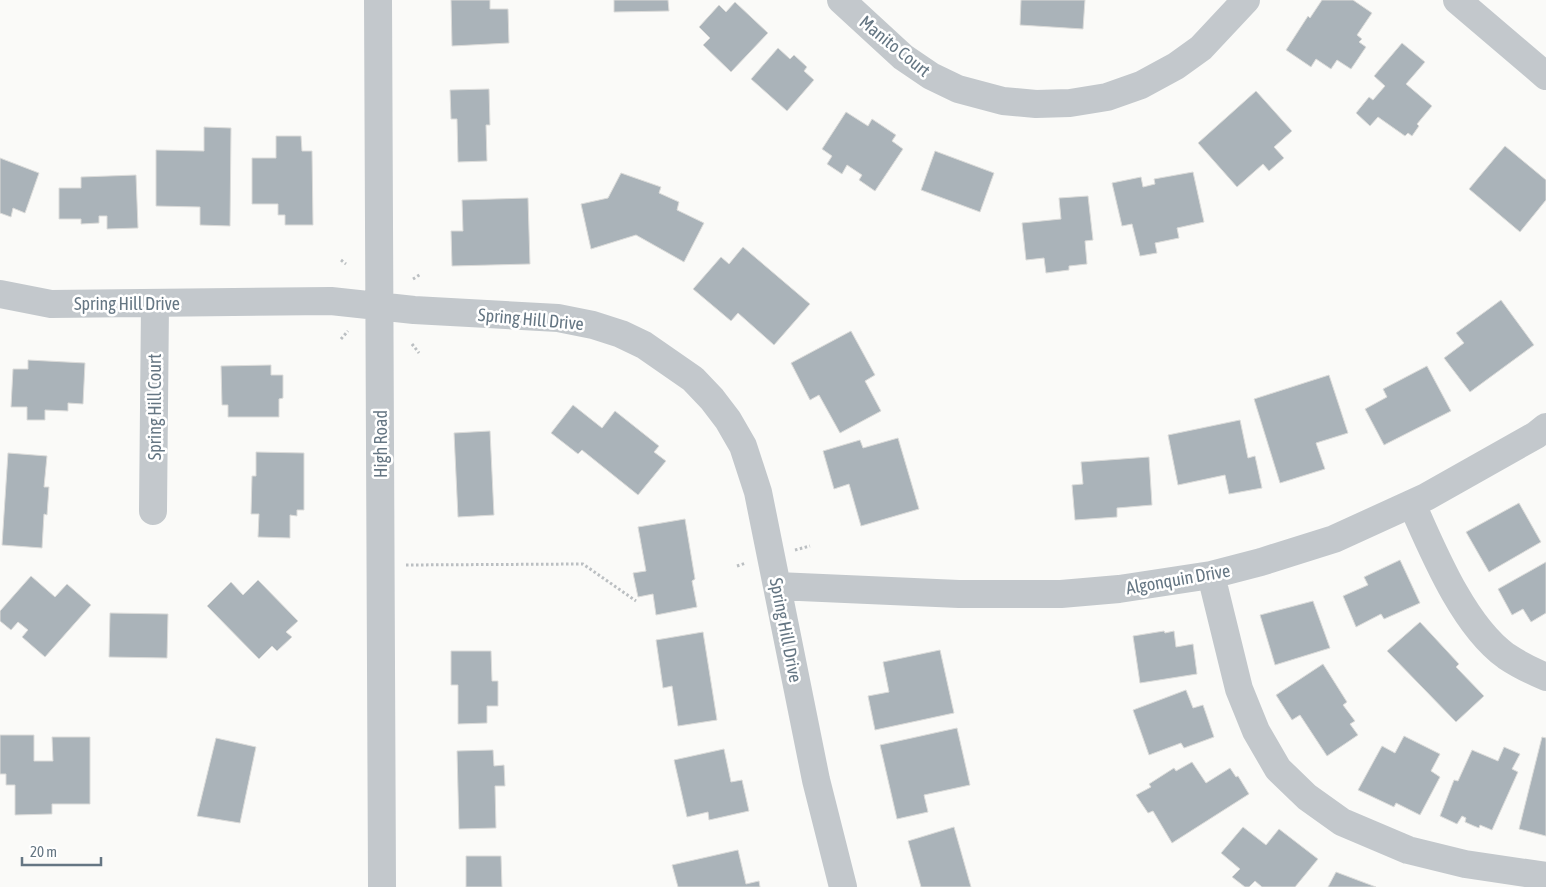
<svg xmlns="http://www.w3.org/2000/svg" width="1546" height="887" font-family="'Asap Condensed',sans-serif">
<rect width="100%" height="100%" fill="#fafaf8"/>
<path fill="#aab3b9" stroke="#dcdcda" d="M 451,0 L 490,0 L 490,9 L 508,9 L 509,43 L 452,46 Z
M 614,0 L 668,0 L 669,11 L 614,12 Z
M 1021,0 L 1085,0 L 1083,29 L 1020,25 Z
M 1322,0 L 1353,0 L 1372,13 L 1357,35 L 1362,39 L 1359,42 L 1366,47 L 1351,69 L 1337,60 L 1331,69 L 1316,59 L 1311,67 L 1286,50 L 1308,16 L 1310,18 Z
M 735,2 L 768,33 L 731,72 L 703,45 L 710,38 L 699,27 L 719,5 L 726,12 Z
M 1402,43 L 1425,62 L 1406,84 L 1432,106 L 1417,124 L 1419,126 L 1412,136 L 1408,133 L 1405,136 L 1378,117 L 1370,126 L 1356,113 L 1369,97 L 1373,100 L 1385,86 L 1374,76 Z
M 778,48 L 790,59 L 794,55 L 807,67 L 804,71 L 814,80 L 787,111 L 751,79 Z
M 489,89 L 490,125 L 486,125 L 487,161 L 458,162 L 457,119 L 451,119 L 450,90 Z
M 1256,91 L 1292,131 L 1274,147 L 1284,158 L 1269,171 L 1263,164 L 1237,187 L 1198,143 Z
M 846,112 L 868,126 L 872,119 L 896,135 L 892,141 L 903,149 L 875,191 L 859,180 L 862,175 L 847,165 L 842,174 L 827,164 L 832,156 L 822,149 Z
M 204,127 L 231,128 L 230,226 L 200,225 L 200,207 L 156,206 L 156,150 L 204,151 Z
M 276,136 L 301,136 L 302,151 L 312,151 L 313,225 L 285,225 L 285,215 L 278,215 L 278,204 L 252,204 L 252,158 L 276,158 Z
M 1505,146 L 1546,180 L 1546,200 L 1520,232 L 1469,189 Z
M 935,151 L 994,173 L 980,212 L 921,190 Z
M 0,158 L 39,173 L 25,213 L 13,208 L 11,217 L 0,213 Z
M 1193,172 L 1204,222 L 1177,228 L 1179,238 L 1155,243 L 1157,253 L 1140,256 L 1132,224 L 1122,226 L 1112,183 L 1141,177 L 1143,187 L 1155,184 L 1154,179 Z
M 621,173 L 661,187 L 659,193 L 679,202 L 677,210 L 704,223 L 684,262 L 636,235 L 591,249 L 581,204 L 608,198 Z
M 136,175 L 138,228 L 107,229 L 107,216 L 99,216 L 99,223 L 81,224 L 81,219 L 59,219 L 59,188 L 81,188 L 81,177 Z
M 1088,196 L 1093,240 L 1085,241 L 1087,264 L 1069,266 L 1069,270 L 1046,273 L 1044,258 L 1026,260 L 1022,223 L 1061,219 L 1059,198 Z
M 528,198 L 530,264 L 452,266 L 451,231 L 463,231 L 462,200 Z
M 743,247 L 810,304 L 774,345 L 738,313 L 731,321 L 693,289 L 721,257 L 729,264 Z
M 1501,300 L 1534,345 L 1470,392 L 1444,358 L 1464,343 L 1456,333 Z
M 851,331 L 875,375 L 865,381 L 881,411 L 840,433 L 819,395 L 810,400 L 791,363 Z
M 28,360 L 85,363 L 83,404 L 68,403 L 68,411 L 45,410 L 45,420 L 27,420 L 27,407 L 11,407 L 13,369 L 28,369 Z
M 271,365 L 271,375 L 283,375 L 283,398 L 279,399 L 279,417 L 228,417 L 228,405 L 222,405 L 221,366 Z
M 1427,366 L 1451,411 L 1384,445 L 1365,409 L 1387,397 L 1383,389 Z
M 1329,375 L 1348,433 L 1316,443 L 1325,469 L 1280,483 L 1254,399 Z
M 573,405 L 602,428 L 615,411 L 659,446 L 654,452 L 666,461 L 638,495 L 582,450 L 578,454 L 551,433 Z
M 1240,420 L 1248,458 L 1255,456 L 1262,488 L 1229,494 L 1225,475 L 1178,485 L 1168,435 Z
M 490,431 L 494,515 L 458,517 L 454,433 Z
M 898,438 L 919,509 L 861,526 L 849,484 L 834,489 L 823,451 L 860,440 L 863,448 Z
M 256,452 L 304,453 L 304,510 L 297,510 L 297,516 L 290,515 L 290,538 L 258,537 L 259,514 L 251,514 L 252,476 L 256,476 Z
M 8,453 L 47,456 L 44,487 L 49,487 L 47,515 L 44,514 L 42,548 L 2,545 Z
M 1149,457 L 1152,505 L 1117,508 L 1117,517 L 1075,520 L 1072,485 L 1083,484 L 1081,462 Z
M 1519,503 L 1541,542 L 1489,572 L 1466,532 Z
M 685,519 L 695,579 L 692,581 L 697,607 L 656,615 L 653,594 L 638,597 L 633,573 L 646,571 L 638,527 Z
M 1400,560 L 1420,603 L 1384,619 L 1381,614 L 1356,627 L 1343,596 L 1368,585 L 1364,577 Z
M 1546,562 L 1546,613 L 1531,622 L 1523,609 L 1512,615 L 1498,589 Z
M 31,576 L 55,597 L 67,584 L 91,605 L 45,657 L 22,637 L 28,630 L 18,622 L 11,630 L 0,621 L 0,611 Z
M 258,580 L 298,621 L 286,632 L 292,637 L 277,651 L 272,646 L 259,659 L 207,606 L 231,582 L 243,595 Z
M 1313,601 L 1330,648 L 1275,665 L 1260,615 Z
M 110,613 L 168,614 L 167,658 L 109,657 Z
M 1420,622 L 1459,664 L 1456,667 L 1484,696 L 1456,722 L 1387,651 Z
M 1164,631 L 1165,633 L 1174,631 L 1176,647 L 1193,644 L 1197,674 L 1140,683 L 1133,636 Z
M 703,632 L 717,720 L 678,726 L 672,686 L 663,688 L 656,640 Z
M 940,650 L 954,713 L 875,730 L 868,696 L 889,692 L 883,662 Z
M 451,651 L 491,651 L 492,681 L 498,681 L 498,706 L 487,706 L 487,723 L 458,724 L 458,685 L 451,685 Z
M 1323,664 L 1347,702 L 1343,705 L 1355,721 L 1350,724 L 1358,735 L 1327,756 L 1300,715 L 1292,720 L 1276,695 Z
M 1186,690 L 1193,708 L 1203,705 L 1214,737 L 1184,748 L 1181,743 L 1149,755 L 1133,710 Z
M 957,728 L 970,785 L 924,795 L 928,812 L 897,819 L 880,745 Z
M 0,735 L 34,735 L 34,761 L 53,761 L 52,737 L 90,737 L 90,804 L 52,804 L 52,814 L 15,815 L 15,785 L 6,785 L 6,774 L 0,774 Z
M 1404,736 L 1440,754 L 1431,771 L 1440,777 L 1420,815 L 1396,803 L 1394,807 L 1358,790 L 1382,746 L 1395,753 Z
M 1542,737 L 1546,738 L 1546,836 L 1519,829 Z
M 216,738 L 256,747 L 240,823 L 197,816 Z
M 1504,747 L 1520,754 L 1512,769 L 1518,772 L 1492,830 L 1480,825 L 1479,828 L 1474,826 L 1465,822 L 1466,818 L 1462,816 L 1457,824 L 1440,816 L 1454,780 L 1458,781 L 1472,750 L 1498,761 Z
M 724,749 L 731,782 L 742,780 L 749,811 L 709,820 L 708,812 L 687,817 L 674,760 Z
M 493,750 L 494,766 L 504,765 L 505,786 L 495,786 L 496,828 L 459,829 L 457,751 Z
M 1192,762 L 1206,783 L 1230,768 L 1236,777 L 1238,776 L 1249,794 L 1172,843 L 1153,811 L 1148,813 L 1136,795 L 1151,787 L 1149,784 L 1174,768 L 1176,771 Z
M 954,827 L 971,887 L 921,887 L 908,841 Z
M 1243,827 L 1266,845 L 1279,829 L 1318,859 L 1295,887 L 1262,887 L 1255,881 L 1249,887 L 1245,887 L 1232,877 L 1240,869 L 1221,853 Z
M 738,850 L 746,884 L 759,881 L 760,887 L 678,887 L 672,865 Z
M 466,856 L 501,856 L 502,887 L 466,887 Z
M 1336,872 L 1376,887 L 1328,887 Z"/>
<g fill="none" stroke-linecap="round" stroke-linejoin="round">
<path stroke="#bbbfc2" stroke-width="3" stroke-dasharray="2.5 2.5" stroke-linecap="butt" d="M 341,260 L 346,264
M 413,279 L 421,274
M 341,339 L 348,331
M 412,344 L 419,353
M 795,550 L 810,546
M 406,565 L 583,564 L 636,601
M 737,566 L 746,563"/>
<path stroke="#c3c8cc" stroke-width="28" d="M 378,0 L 382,887
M 841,0 L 903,57 L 931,76 L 958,89 L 1003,101 L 1036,104 L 1070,103 L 1107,97 L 1141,85 L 1176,66 L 1201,48 L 1246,0
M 1457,0 L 1546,76
M 0,294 L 51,304 L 331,301 L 414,310 L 558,318 L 593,325 L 621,334 L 644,345 L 693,379 L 712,399 L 728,420 L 743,446 L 758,492 L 816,780 L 843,887
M 1412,504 C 1433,551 1463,625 1506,656 C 1518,664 1532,671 1546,677
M 153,511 L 155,304
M 1211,575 L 1239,689 L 1256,731 L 1278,769 L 1307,797 L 1342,822 L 1408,850 L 1465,864 L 1546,876
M 777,586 L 959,594 L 1061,594 L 1119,589 L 1211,575 L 1261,562 L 1334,539 L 1426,497 L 1536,435 L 1546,427"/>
</g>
<g text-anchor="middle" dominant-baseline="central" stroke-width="5" stroke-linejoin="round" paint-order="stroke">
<g font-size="18" fill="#657683" stroke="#fff">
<text transform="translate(895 46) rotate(39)">Manito Court</text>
<text x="127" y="303">Spring Hill Drive</text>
<text transform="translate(531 319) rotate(5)">Spring Hill Drive</text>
<text transform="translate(154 407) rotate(-90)">Spring Hill Court</text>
<text transform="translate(380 444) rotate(-90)">High Road</text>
<text transform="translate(1178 579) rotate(-10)">Algonquin Drive</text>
<text transform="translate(786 630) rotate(79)">Spring Hill Drive</text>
</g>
</g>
<path d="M22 857v8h79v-8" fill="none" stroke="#657683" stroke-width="2.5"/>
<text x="30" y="857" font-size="15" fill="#657683" stroke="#ffffff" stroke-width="4" paint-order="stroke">20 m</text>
</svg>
